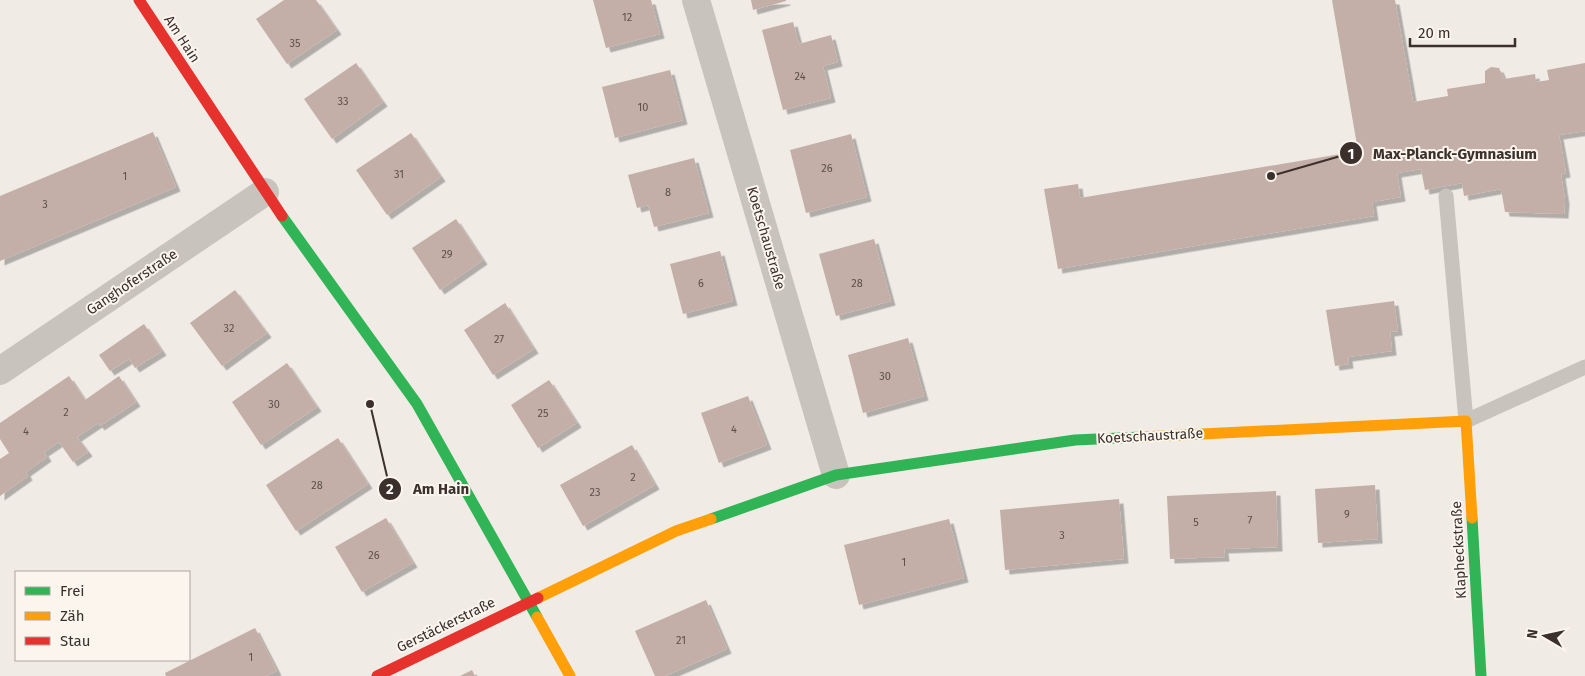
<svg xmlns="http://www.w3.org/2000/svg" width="1585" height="676" font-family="'Fira Sans',sans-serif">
<defs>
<filter id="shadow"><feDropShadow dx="4.5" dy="4.5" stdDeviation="0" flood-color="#0004"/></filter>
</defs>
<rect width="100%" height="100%" fill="#f0ebe5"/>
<path fill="#c3afa7" filter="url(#shadow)" d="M 284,0 L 316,0 L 337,30 L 287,64 L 256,19 Z
M 593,0 L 651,0 L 660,34 L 606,48 Z
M 751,0 L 786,0 L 786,1 L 753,10 Z
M 1332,0 L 1395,0 L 1413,102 L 1448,96 L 1447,89 L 1485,83 L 1485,71 L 1491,67 L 1499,68 L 1504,79 L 1535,74 L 1536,82 L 1549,80 L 1547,70 L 1585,63 L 1585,131 L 1559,135 L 1566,173 L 1561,174 L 1565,200 L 1564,214 L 1505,212 L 1501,189 L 1464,196 L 1462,183 L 1425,190 L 1421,169 L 1397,173 L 1401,197 L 1372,202 L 1374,216 L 1058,269 L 1044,189 L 1078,184 L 1080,198 L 1358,151 Z
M 793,22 L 799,44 L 831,35 L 838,62 L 823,66 L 831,98 L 783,110 L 762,30 Z
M 356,63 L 383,102 L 332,139 L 304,99 Z
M 670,70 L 683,120 L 615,138 L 602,87 Z
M 153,132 L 176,187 L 0,261 L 0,196 Z
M 411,133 L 441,177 L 387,215 L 356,170 Z
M 851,134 L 867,197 L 806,213 L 790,150 Z
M 694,158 L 709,213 L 654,227 L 648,205 L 637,208 L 628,175 Z
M 456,219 L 483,260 L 440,290 L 412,248 Z
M 874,239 L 891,301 L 836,316 L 819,254 Z
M 720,251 L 733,301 L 683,314 L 670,264 Z
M 235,290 L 267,333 L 222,366 L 190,323 Z
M 1394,301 L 1398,331 L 1390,332 L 1392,351 L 1348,357 L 1349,364 L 1335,366 L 1326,310 Z
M 505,303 L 534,349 L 493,375 L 464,330 Z
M 144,324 L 162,351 L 135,368 L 129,359 L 110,371 L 99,355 Z
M 908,338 L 924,396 L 863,413 L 848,355 Z
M 287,363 L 317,407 L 261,445 L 232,402 Z
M 69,376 L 85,400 L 119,376 L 136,402 L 100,426 L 98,423 L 77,437 L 88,452 L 73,462 L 59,442 L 44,452 L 47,457 L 26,472 L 28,476 L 0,496 L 0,459 L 9,453 L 0,439 L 0,423 Z
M 549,380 L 577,423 L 538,448 L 511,405 Z
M 748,396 L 767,445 L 719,463 L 701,413 Z
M 338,438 L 368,484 L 296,531 L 266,485 Z
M 632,445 L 655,485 L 583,526 L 560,485 Z
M 1375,485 L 1378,539 L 1318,543 L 1315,489 Z
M 1276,491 L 1278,547 L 1224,549 L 1225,557 L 1170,559 L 1167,496 Z
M 1119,499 L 1124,559 L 1005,570 L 1000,510 Z
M 386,518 L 413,563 L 362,592 L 335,547 Z
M 949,519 L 964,578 L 859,605 L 844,545 Z
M 706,600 L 727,649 L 665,676 L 655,676 L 635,631 Z
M 255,628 L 277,671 L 266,676 L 166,676 L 165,673 Z
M 472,670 L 475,676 L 460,676 Z"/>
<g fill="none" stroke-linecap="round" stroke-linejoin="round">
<path stroke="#c9c3be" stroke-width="15" d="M 1446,196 L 1466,421 L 1585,367"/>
<path stroke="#c9c3be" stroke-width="28" d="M 696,0 L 836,475
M 0,371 L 265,192"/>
<path stroke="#30b455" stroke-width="11" d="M 282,216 L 417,404 L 537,617
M 1472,518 L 1481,676
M 711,519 L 836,475 L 1075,440 L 1142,437"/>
<path stroke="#ff9f0a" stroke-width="11" d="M 1142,437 L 1466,421 L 1472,518
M 538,598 L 676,531 L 711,519
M 537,617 L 570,676"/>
<path stroke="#e5322d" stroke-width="11" d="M 139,0 L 282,216
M 377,676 L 538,598"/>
</g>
<g text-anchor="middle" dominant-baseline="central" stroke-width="4" stroke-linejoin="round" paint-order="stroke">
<g font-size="11" fill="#5d504a">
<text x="627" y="17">12</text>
<text x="295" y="43">35</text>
<text x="800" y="76">24</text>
<text x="343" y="101">33</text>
<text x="643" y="107">10</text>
<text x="827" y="168">26</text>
<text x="399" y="174">31</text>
<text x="125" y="176">1</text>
<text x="668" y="192">8</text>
<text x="45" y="204">3</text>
<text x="447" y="254">29</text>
<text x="701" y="283">6</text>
<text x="857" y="283">28</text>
<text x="229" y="328">32</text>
<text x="499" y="339">27</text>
<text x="885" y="376">30</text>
<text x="274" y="404">30</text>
<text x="66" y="412">2</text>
<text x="543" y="413">25</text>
<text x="734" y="429">4</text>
<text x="26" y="431">4</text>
<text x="633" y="477">2</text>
<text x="317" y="485">28</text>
<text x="595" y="492">23</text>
<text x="1347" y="514">9</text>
<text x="1250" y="520">7</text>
<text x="1196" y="522">5</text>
<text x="1062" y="535">3</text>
<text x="374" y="555">26</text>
<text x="904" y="562">1</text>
<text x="681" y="640">21</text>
<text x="251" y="657">1</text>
</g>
<g font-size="14" fill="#3b302b" stroke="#fbf5ee">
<text transform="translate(182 39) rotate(57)">Am Hain</text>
<text transform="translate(766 238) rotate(74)">Koetschaustraße</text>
<text transform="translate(132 282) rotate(-34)">Ganghoferstraße</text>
<text transform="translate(1150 436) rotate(-3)">Koetschaustraße</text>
<text transform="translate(1459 550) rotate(-93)">Klapheckstraße</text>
<text transform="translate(446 625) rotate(-26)">Gerstäckerstraße</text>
</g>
</g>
<path fill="none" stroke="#3b302b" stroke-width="2" d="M1271 176L1351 153M370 404L390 489"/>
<g fill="#3b302b" stroke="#fbf5ee" stroke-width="2">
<circle cx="1271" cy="176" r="5"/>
<circle cx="370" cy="404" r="5"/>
<circle cx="1351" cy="153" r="12"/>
<circle cx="390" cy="489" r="12"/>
</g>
<g font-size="15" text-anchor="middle" font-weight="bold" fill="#fff">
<text x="1351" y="159">1</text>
<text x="390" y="494">2</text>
</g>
<g font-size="15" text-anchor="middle" font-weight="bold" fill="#3b302b" stroke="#fbf5ee" stroke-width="4" stroke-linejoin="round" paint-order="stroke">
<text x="1455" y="159">Max-Planck-Gymnasium</text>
<text x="441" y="494">Am Hain</text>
</g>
<rect x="15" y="571" width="175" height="90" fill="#fbf5ee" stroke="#aea6a0"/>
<rect x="25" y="587" width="25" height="8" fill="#30b455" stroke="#aea6a0"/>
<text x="60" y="596" font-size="15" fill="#3b302b">Frei</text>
<rect x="25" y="612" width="25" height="8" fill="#ff9f0a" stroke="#aea6a0"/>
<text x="60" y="621" font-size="15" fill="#3b302b">Zäh</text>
<rect x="25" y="637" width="25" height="8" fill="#e5322d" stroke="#aea6a0"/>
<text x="60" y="646" font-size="15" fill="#3b302b">Stau</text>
<g transform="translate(1545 636) rotate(279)" stroke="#fbf5ee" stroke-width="4" paint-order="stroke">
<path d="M0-4L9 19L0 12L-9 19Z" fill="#3b302b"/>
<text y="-8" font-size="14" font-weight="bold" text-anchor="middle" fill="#3b302b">N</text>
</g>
<path d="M1410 38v8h105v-8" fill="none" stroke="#3b302b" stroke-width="2.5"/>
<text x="1418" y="38" font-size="15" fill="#3b302b" stroke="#fbf5ee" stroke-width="4" paint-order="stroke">20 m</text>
</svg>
